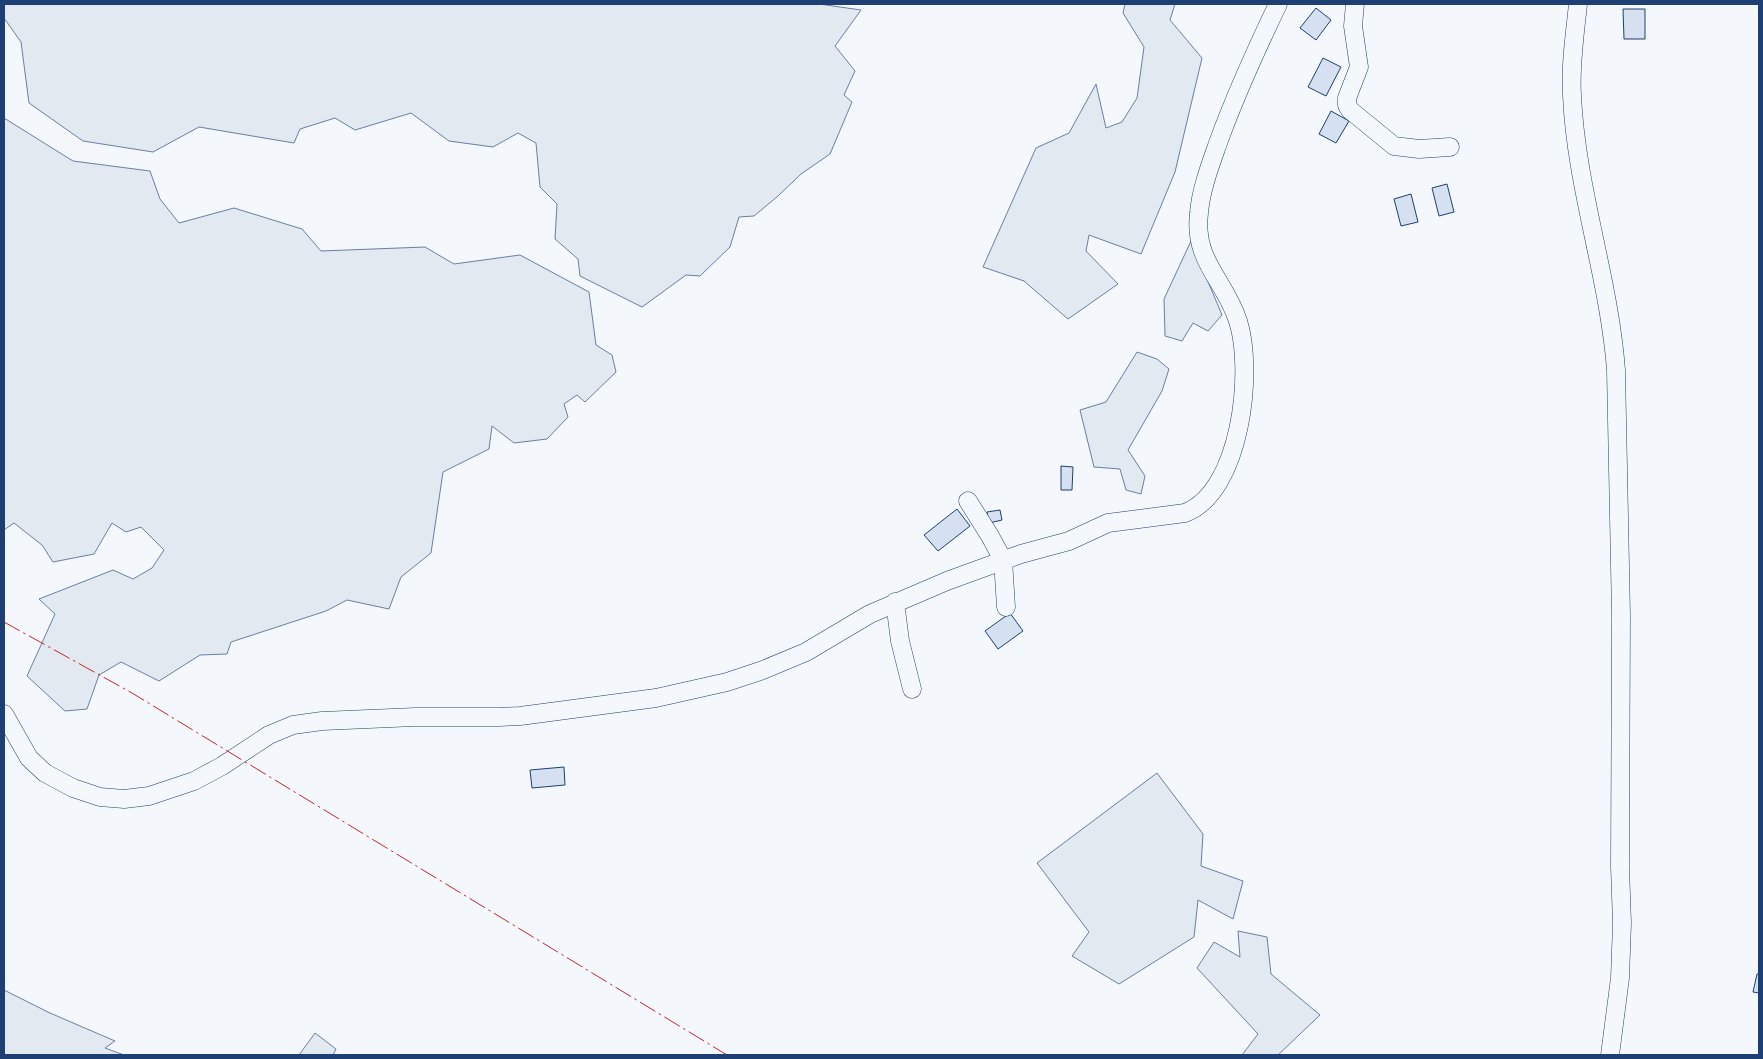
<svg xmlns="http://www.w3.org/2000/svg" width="1763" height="1059" font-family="'Alegreya Sans',sans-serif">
<rect width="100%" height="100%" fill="#f4f7fb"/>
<path fill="#e3e9f0" stroke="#687fa3" d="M 4,4 L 819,4 L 861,10 L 835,46 L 855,71 L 844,95 L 852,102 L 830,154 L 801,174 L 778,196 L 754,216 L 739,217 L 730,247 L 700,276 L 686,275 L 642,307 L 580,276 L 578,259 L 555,239 L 557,204 L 540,187 L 536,143 L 518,133 L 493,147 L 449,141 L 411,113 L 355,130 L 335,118 L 300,129 L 294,143 L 199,127 L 153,152 L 83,141 L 29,103 L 21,42 L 4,18 Z
M 1125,4 L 1175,4 L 1170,20 L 1202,58 L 1175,172 L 1141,254 L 1089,235 L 1086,251 L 1118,284 L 1068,319 L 1024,281 L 983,267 L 1036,148 L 1069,133 L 1096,84 L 1106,128 L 1122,122 L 1137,98 L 1144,47 L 1123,13 Z
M 4,118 L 73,161 L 150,171 L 160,199 L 179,223 L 234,208 L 302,229 L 321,251 L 425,247 L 454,264 L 520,255 L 589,292 L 596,345 L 612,355 L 616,372 L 585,402 L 577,395 L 564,404 L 568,417 L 547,439 L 514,443 L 492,426 L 489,449 L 443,472 L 431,553 L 401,577 L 389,609 L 347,600 L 326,611 L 231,642 L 227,654 L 200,655 L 159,681 L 121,662 L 99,675 L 87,709 L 65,711 L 27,676 L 55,614 L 39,599 L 113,570 L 133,579 L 152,568 L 164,550 L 141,527 L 126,532 L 112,523 L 94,554 L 53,562 L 42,545 L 14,523 L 4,530 Z
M 1191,241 L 1222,315 L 1208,331 L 1193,323 L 1182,341 L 1165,336 L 1164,299 Z
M 1137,352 L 1157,359 L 1169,369 L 1162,391 L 1128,450 L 1145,476 L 1141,494 L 1126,490 L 1120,469 L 1094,467 L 1080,410 L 1106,402 Z
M 1157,773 L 1203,834 L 1201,866 L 1243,881 L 1233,919 L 1198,900 L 1194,937 L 1119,984 L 1072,956 L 1089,932 L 1037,863 Z
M 1238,931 L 1267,937 L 1271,974 L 1320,1015 L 1278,1055 L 1242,1055 L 1258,1034 L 1197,968 L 1214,942 L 1240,957 Z
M 4,990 L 50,1013 L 115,1041 L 105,1048 L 124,1055 L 4,1055 Z
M 315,1033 L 336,1049 L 333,1055 L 299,1055 Z"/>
<path fill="#d5e0f0" stroke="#1d3f73" d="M 1316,8 L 1331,20 L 1316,40 L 1300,28 Z
M 1623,9 L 1645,9 L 1645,39 L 1624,39 Z
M 1323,58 L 1341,67 L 1326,96 L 1308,87 Z
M 1331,111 L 1349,121 L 1336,143 L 1319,134 Z
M 1447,184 L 1454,212 L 1439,216 L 1432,188 Z
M 1411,194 L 1418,222 L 1401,226 L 1394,199 Z
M 1061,466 L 1073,467 L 1072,490 L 1061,490 Z
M 957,509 L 970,526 L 938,551 L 924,535 Z
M 1000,510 L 1002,520 L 989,523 L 987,512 Z
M 1010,613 L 1023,631 L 998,649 L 985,631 Z
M 564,767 L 565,785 L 532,788 L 530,770 Z
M 1757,974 L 1759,974 L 1759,993 L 1753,992 Z"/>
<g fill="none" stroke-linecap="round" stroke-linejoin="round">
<g stroke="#1d3f73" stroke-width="19">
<path id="minor" d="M 1355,4 L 1353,26 L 1359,67 L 1347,98 L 1347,105 L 1350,110 L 1394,146 L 1419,149 L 1450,147
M 1578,4 C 1575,34 1570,65 1572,95 C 1576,188 1609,277 1616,370 L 1621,615 L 1620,867 L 1622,923 L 1620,978 L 1610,1055
M 968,501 L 990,536 L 1003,560 L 1006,607
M 895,602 L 900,641 L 912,689
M 4,714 L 29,758 L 45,773 L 73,788 L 100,797 L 124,799 L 149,796 L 194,781 L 222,766 L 269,735 L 293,725 L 322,721 L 415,717 L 499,717 L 520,716 L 656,698 L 727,682 L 763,670 L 806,652 L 870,614 L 947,581 L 1021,554 L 1069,541 L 1108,523 L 1185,513 C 1241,492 1254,371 1238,321 C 1225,280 1193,261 1199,213 C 1201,189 1210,166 1218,143 C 1235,96 1256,50 1278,4"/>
</g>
<use href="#minor" stroke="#f4f7fb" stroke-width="18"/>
<path stroke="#c62828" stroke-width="1" stroke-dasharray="18 4 2.5 4" stroke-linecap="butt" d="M 4,622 L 132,693 L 727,1055"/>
</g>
<rect width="1763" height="1059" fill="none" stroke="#1d3f73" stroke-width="10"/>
</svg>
